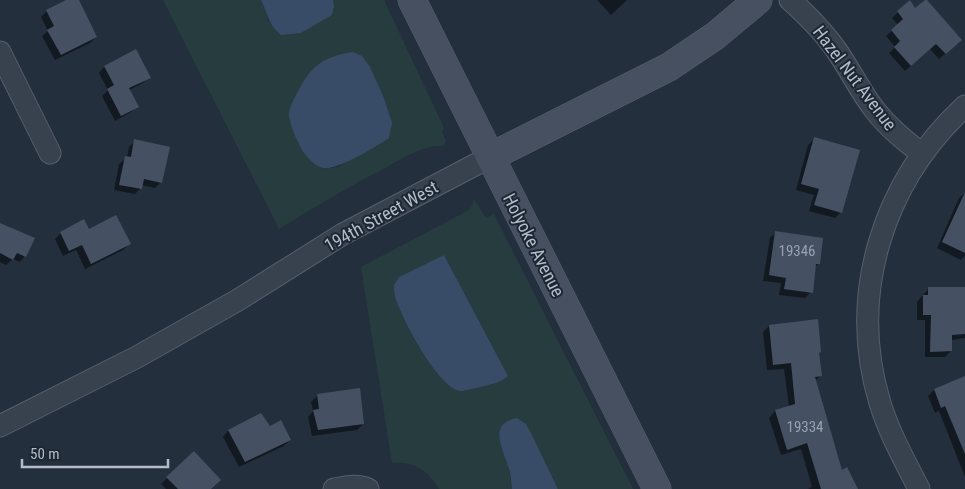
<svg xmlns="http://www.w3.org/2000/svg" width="965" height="489" font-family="'Roboto Condensed',sans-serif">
<rect width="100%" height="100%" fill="#242f3e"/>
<path fill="#263c3f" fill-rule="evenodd" d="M 163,0 L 261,0 L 265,9 L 268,21 L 301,33 L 332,15 L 334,6 L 333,0 L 384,0 L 444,128 L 442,131 L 446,141 L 444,146 C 425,144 404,158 387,167 C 350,186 314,207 279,229 ZM 305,79 L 349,160 L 338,167 L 324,169 L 293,102 Z
M 474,199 L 486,218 L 494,214 L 633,489 L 558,489 L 532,435 L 501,447 L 509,468 L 512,489 L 439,489 C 428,470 414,461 392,463 L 361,267 L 469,210 L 472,206 ZM 444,255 L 508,376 L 461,391 C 435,360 398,327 394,285 L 399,277 Z"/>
<path fill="#394c67" d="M 261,0 L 333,0 L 334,6 L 332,15 L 301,33 L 281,35 C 266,21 269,16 261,0 Z
M 353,52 L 362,56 L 370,67 L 384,98 L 392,123 L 389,138 C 377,146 336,171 323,168 C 312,165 303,153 299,144 C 295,136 290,125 289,115 C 289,108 294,99 297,93 C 311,66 322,57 353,52 Z
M 444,255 L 508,376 C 505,378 502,381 498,382 C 494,384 465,391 461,391 C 439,390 400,316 395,296 C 394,292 394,288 394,285 L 399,277 Z
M 517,418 L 526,424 L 532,435 L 558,489 L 512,489 C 511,481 511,473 508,466 C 502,447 488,424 517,418 Z"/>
<path fill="#0007" d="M 69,0 L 77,0 L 96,37 L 90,43 L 55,60 L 42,36 L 48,31 L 41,17 L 47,11 Z
M 597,0 L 627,0 L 611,15 Z
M 909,2 L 954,46 L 939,59 L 930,49 L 905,71 L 889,53 L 895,47 L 886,36 L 898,25 L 892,18 Z
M 104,67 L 149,77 L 143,83 L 129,90 L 137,106 L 131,112 L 115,121 L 102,96 L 108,90 L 99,73 Z
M 814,139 L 841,212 L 835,218 L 809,211 L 814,195 L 796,190 L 808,145 Z
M 135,141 L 161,182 L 155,188 L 141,185 L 140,189 L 135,194 L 114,190 L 119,164 L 127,158 L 129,147 Z
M 965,193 L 965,255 L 961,260 L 937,248 L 959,198 Z
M 84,221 L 88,230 L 129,244 L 123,250 L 85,269 L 76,250 L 63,256 L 55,239 L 61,233 Z
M 0,224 L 25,256 L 20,262 L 13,259 L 6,265 L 0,262 Z
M 776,232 L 818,264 L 814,268 L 811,292 L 805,298 L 779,295 L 781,283 L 763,281 L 770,238 Z
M 929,288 L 965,288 L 965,338 L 951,340 L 951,351 L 945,357 L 925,357 L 925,320 L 917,320 L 917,302 Z
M 769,326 L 818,354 L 820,376 L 815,381 L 842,471 L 853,489 L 808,489 L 812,487 L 801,449 L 781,455 L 769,418 L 775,411 L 789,407 L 784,369 L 767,370 L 763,332 Z
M 965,377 L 965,477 L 939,411 L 935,413 L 928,396 L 934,390 Z
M 317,396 L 363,424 L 357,430 L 312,436 L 308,417 L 313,411 L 311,402 Z
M 260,414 L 269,427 L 290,440 L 284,446 L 239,467 L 223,437 L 228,431 Z
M 194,452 L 210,489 L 166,489 L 161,484 Z"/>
<path fill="#455162" d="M 66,0 L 79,0 L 97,37 L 61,55 L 47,30 L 54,26 L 46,10 Z
M 910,0 L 915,8 L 925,0 L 927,0 L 962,40 L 946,54 L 936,44 L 911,66 L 894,47 L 900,41 L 891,30 L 903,19 L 897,11 Z
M 136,49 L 151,78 L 129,88 L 139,107 L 121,116 L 107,89 L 114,85 L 104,66 Z
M 814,137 L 860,150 L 842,213 L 814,205 L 819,189 L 801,184 Z
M 134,139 L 170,147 L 162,183 L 144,179 L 142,189 L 119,185 L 125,156 L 131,157 Z
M 965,192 L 965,253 L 942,242 Z
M 116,215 L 131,244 L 91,264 L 82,245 L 69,251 L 60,232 L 84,219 L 89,229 Z
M 0,223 L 35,238 L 26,257 L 17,253 L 13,260 L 0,253 Z
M 775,231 L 823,238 L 820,264 L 816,264 L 813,293 L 784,289 L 786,278 L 769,275 Z
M 928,287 L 965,287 L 965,334 L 952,335 L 952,351 L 930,352 L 931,315 L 923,315 L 923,295 L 928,295 Z
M 818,319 L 821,352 L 819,353 L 822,376 L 815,377 L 842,470 L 847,467 L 858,489 L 821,489 L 807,443 L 787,450 L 775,410 L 795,404 L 791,363 L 773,365 L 769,325 Z
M 965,376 L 965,454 L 945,406 L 941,408 L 934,389 Z
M 360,388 L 364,424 L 318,430 L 313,410 L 319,409 L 317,394 Z
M 261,413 L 270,426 L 281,420 L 291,440 L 245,462 L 228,430 Z
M 194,451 L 221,480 L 211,489 L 178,489 L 166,477 Z"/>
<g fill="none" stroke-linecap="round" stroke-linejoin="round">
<g stroke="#565f6c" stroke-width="23">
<path id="street" d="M 790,0 C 808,16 825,33 839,54 C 851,72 861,92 874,109 C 888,127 904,140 922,154
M 0,52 L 50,153
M 0,426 L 137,357 L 238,300 L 343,234 L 490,157
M 334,489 C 346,487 357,484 368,489
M 919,489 C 905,461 889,433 880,403 C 847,294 883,182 965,106"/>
</g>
<g stroke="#565f6c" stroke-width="29">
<path id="secondary" d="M 412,0 L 657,489
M 490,157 L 669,67 L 715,36 L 758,0"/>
</g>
<use href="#street" stroke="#38414e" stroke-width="21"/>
<use href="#secondary" stroke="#465061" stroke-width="28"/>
</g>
<g text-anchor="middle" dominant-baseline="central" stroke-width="4" stroke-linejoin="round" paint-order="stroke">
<g font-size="15" fill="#98a1af">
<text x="797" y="251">19346</text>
<text x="805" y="427">19334</text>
</g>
<g font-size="18" fill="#b4bcc9" stroke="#1d2633">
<text transform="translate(855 78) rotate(53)">Hazel Nut Avenue</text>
<text transform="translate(381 216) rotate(-29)">194th Street West</text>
<text transform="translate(534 245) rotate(63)">Holyoke Avenue</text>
</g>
</g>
<path d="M22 459v8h146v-8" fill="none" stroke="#b4bcc9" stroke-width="2.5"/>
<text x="30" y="459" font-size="15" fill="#b4bcc9" stroke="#1d2633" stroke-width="4" paint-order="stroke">50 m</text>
</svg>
